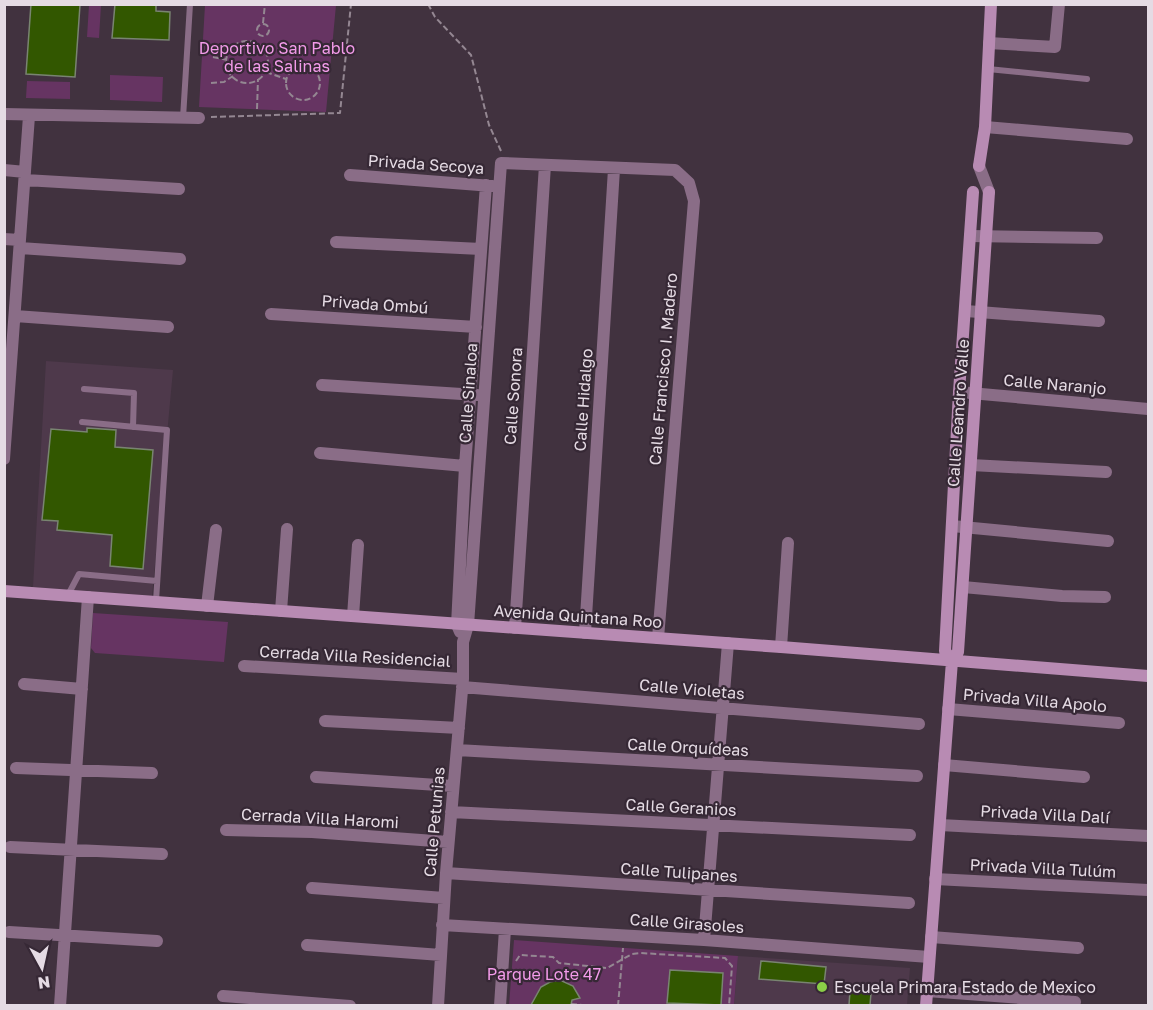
<svg xmlns="http://www.w3.org/2000/svg" width="1153" height="1010" font-family="'Golos Text',sans-serif">
<rect width="100%" height="100%" fill="#41323f"/>
<path fill="#4e394b" d="M 46,361 L 173,370 L 152,597 L 33,587 Z
M 738,956 L 910,968 L 907,1005 L 734,1006 Z"/>
<path fill="#663462" d="M 89,5 L 101,5 L 99,38 L 87,37 Z
M 205,5 L 336,5 L 326,112 L 199,107 Z
M 110,75 L 163,77 L 162,102 L 110,100 Z
M 27,81 L 70,82 L 70,99 L 26,98 Z
M 93,613 L 228,622 L 224,662 L 95,653 L 91,648 Z
M 514,940 L 738,956 L 734,1005 L 509,1006 Z"/>
<path fill="#325700" stroke="#798471" stroke-width="1.5" d="M 31,4 L 80,5 L 75,77 L 26,74 Z
M 115,4 L 156,4 L 156,11 L 170,12 L 169,40 L 112,38 Z
M 87,428 L 116,430 L 115,447 L 153,450 L 143,569 L 110,566 L 112,535 L 57,530 L 58,521 L 42,520 L 51,429 L 87,432 Z
M 761,961 L 826,967 L 824,984 L 759,979 Z
M 670,970 L 723,973 L 721,1005 L 667,1003 Z
M 560,980 L 573,986 L 580,998 L 572,1000 L 571,1005 L 531,1005 L 541,987 L 550,982 Z
M 850,991 L 871,993 L 870,1005 L 849,1005 Z"/>
<g fill="none" stroke-linecap="round" stroke-linejoin="round">
<path stroke="#948792" stroke-width="2" stroke-dasharray="6 3" stroke-linecap="butt" d="M 428,4 L 435,17 L 471,55 L 489,125 L 501,151
M 263,23 L 265,4
M257 30a6 6 0 1 1 12 0a6 6 0 1 1-12 0Z
M226 62a21 21 0 1 1 42 0a21 21 0 1 1-42 0Z
M 213,57 L 227,60
M286 83a17 17 0 1 1 34 0a17 17 0 1 1-34 0Z
M 266,72 L 286,79
M 211,83 L 224,82 L 233,76
M 257,109 L 258,79
M 211,117 L 340,113 L 351,4
M 516,961 L 520,955 L 553,957 L 559,963 L 607,968 L 632,954 L 640,953 L 725,958 L 732,966 L 729,1006
M 571,1004 L 592,1006
M 618,1006 L 623,948"/>
<path stroke="#8a6d87" stroke-width="6" d="M 988,69 L 1087,79
M 183,118 L 190,4
M 84,389 L 134,393 L 133,427
M 82,422 L 167,430 L 156,601
M 68,595 L 79,574 L 157,581"/>
<path stroke="#8a6d87" stroke-width="12" d="M 989,43 L 1055,47 L 1059,4
M 4,114 L 199,118
M 985,127 L 1127,139
M 979,166 L 989,192
M 4,170 L 25,172
M 350,175 L 492,186
M 25,180 L 179,189
M 970,236 L 1097,238
M 4,239 L 20,240
M 336,242 L 481,249
M 20,248 L 180,259
M 966,311 L 1099,321
M 271,314 L 476,327
M 15,316 L 168,327
M 322,385 L 477,395
M 959,392 L 1148,409
M 320,453 L 465,466
M 4,459 L 29,116
M 971,465 L 1106,472
M 952,526 L 1108,541
M 963,587 L 1062,596 L 1105,597
M 207,606 L 216,530
M 281,611 L 287,529
M 353,616 L 358,545
M 515,628 L 545,165
M 460,632 L 457,625 L 465,466 L 486,185
M 585,633 L 614,169
M 781,647 L 788,543
M 244,666 L 463,679
M 24,684 L 82,689
M 462,687 L 919,724
M 948,709 L 1119,723
M 325,721 L 459,728
M 457,750 L 917,776
M 944,765 L 1084,777
M 16,768 L 152,773
M 316,777 L 453,786
M 451,812 L 910,835
M 940,825 L 1148,836
M 226,830 L 312,832 L 448,842
M 10,847 L 162,854
M 446,873 L 909,903
M 935,879 L 1148,890
M 312,888 L 444,898
M 442,925 L 704,940 L 929,957
M 9,932 L 157,941
M 931,937 L 1078,948
M 704,940 L 728,643
M 307,945 L 441,955
M 927,991 L 1075,1002
M 223,996 L 350,1006
M 60,1006 L 88,597
M 438,1006 L 446,873 L 463,679 L 463,642 L 468,625 L 501,163 L 675,170 L 689,183 L 694,201 L 658,638
M 500,1006 L 505,929"/>
<path stroke="#b88bb3" stroke-width="12" d="M 979,166 L 985,127 L 991,4
M 4,591 L 781,647 L 1148,676
M 952,661 L 945,651 L 959,392 L 973,192
M 926,1006 L 952,661 L 958,652 L 989,192"/>
</g>
<circle fill="#8ace47" stroke="#362835" stroke-width="2" cx="822" cy="987" r="6"/>
<g text-anchor="middle" dominant-baseline="central" stroke-width="4.5" stroke-linejoin="round" paint-order="stroke">
<g font-size="16" fill="#f39bea" stroke="#362835">
<text x="277" y="48">Deportivo San Pablo<tspan x="277" dy="18">de las Salinas</tspan></text>
<text x="544" y="974">Parque Lote 47</text>
</g>
<g font-size="16" fill="#e5dbe4" stroke="#362835">
<text transform="translate(426 164) rotate(4)">Privada Secoya</text>
<text transform="translate(375 304) rotate(4)">Privada Ombú</text>
<text transform="translate(663 369) rotate(-85)">Calle Francisco I. Madero</text>
<text transform="translate(1055 384) rotate(5)">Calle Naranjo</text>
<text transform="translate(468 393) rotate(-86)">Calle Sinaloa</text>
<text transform="translate(513 396) rotate(-86)">Calle Sonora</text>
<text transform="translate(583 400) rotate(-86)">Calle Hidalgo</text>
<text transform="translate(958 413) rotate(-86)">Calle Leandro Valle</text>
<text transform="translate(578 616) rotate(4)">Avenida Quintana Roo</text>
<text transform="translate(355 656) rotate(3)">Cerrada Villa Residencial</text>
<text transform="translate(692 689) rotate(5)">Calle Violetas</text>
<text transform="translate(1035 700) rotate(5)">Privada Villa Apolo</text>
<text transform="translate(688 747) rotate(3)">Calle Orquídeas</text>
<text transform="translate(681 807) rotate(3)">Calle Geranios</text>
<text transform="translate(1045 814) rotate(3)">Privada Villa Dalí</text>
<text transform="translate(320 818) rotate(3)">Cerrada Villa Haromi</text>
<text transform="translate(434 822) rotate(-85)">Calle Petunias</text>
<text transform="translate(1043 868) rotate(3)">Privada Villa Tulúm</text>
<text transform="translate(679 872) rotate(4)">Calle Tulipanes</text>
<text transform="translate(687 923) rotate(4)">Calle Girasoles</text>
</g>
<g font-size="16" fill="#e5dbe4" stroke="#362835" text-anchor="start">
<text x="834" y="987">Escuela Primara Estado de Mexico</text>
</g>
</g>
<rect width="1153" height="1010" fill="none" stroke="#e5dbe4" stroke-width="12"/>
<g transform="translate(42 968) rotate(172)" stroke="#362835" stroke-width="4.5" paint-order="stroke">
<path d="M0-4.5L10 22L0 15L-10 22Z" fill="#e5dbe4"/>
<text y="-9" font-size="16" font-weight="bold" text-anchor="middle" fill="#e5dbe4">N</text>
</g>
</svg>
